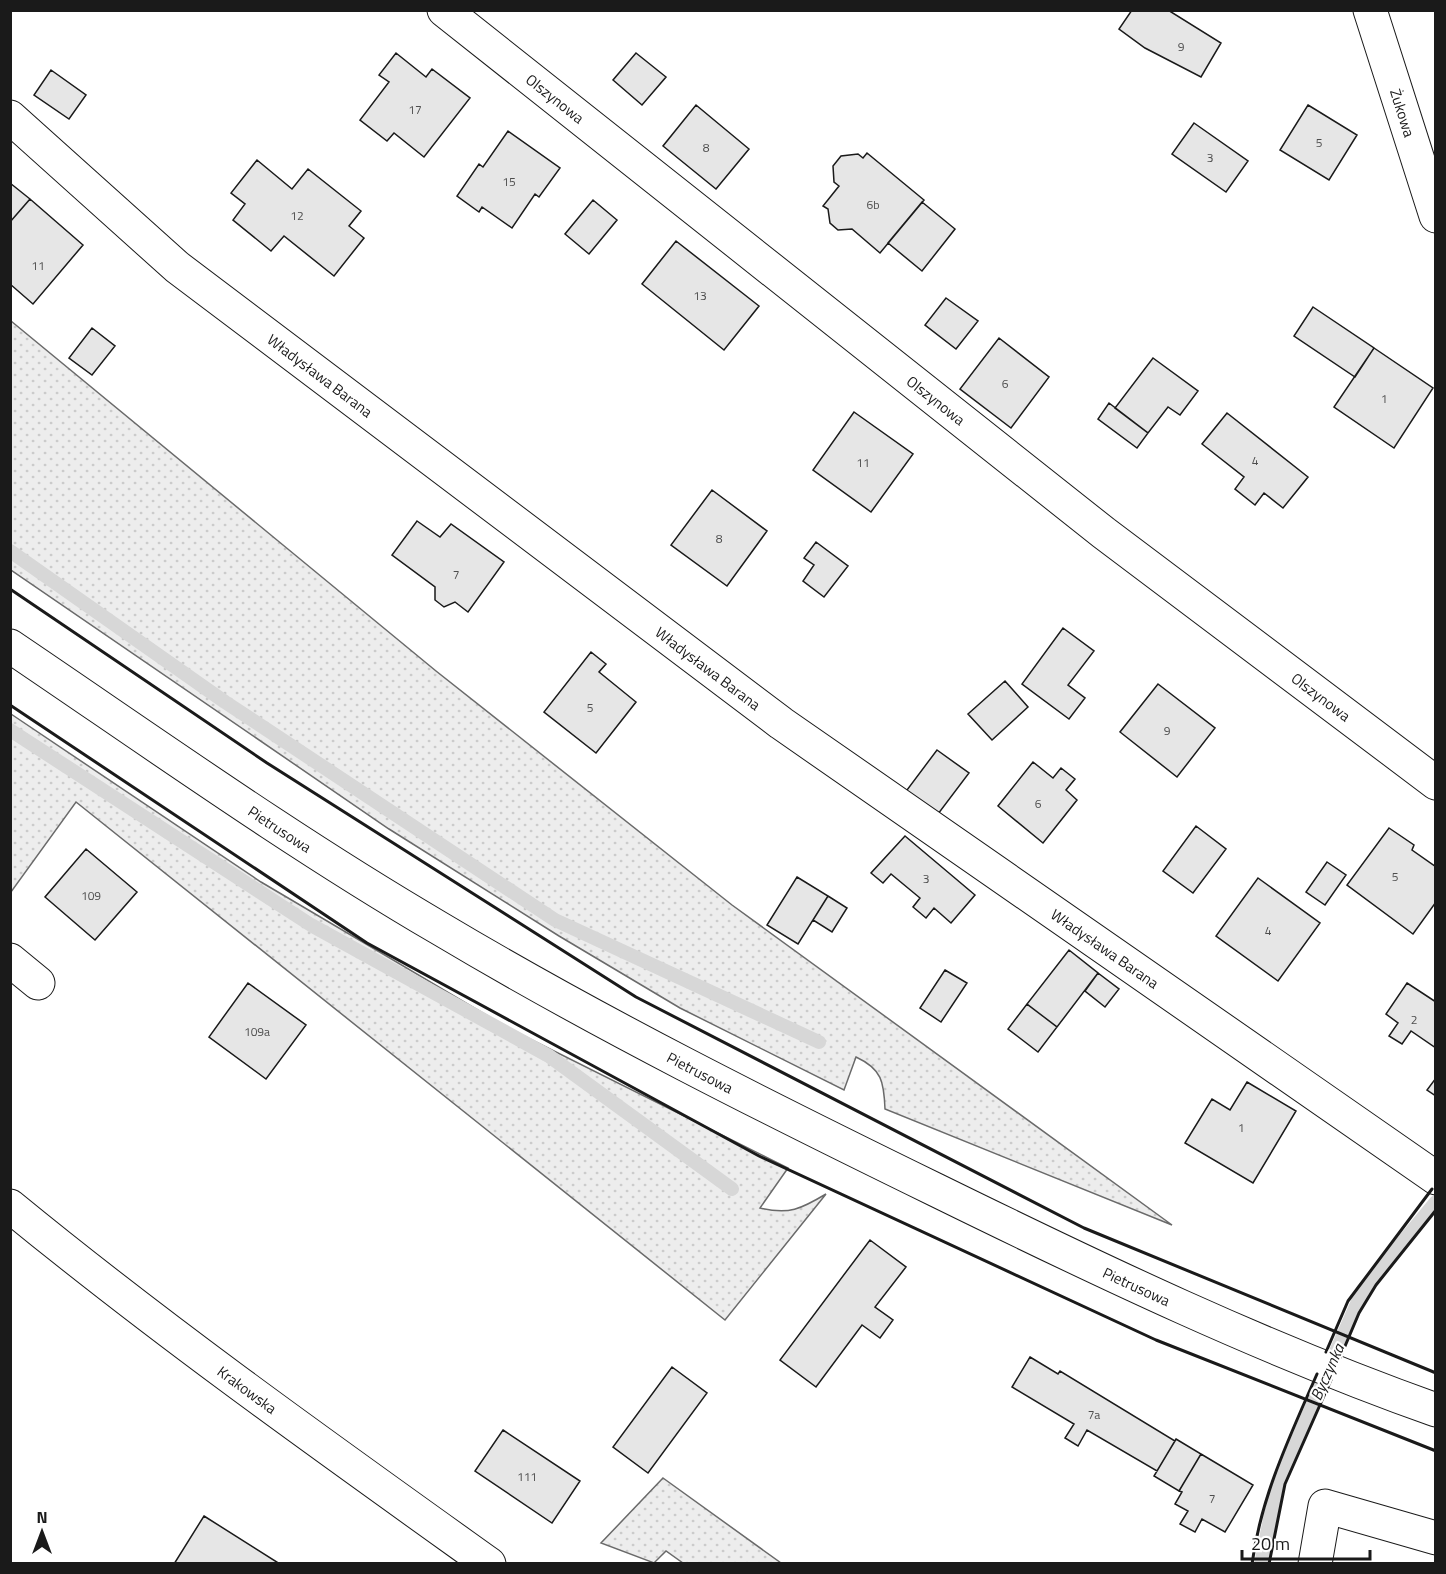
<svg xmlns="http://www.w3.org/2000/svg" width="1446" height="1574" font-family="'Titillium Web',sans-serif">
<defs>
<pattern id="grass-dots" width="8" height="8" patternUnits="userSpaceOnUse" patternTransform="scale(1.5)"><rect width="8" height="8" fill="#ededed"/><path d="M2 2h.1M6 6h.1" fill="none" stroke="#cbcbcb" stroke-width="1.8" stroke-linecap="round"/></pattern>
</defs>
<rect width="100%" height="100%" fill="#fff"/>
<path fill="url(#grass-dots)" stroke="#6a6a6a" stroke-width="1.5" d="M 11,321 L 436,671 L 732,905 L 1172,1225 L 885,1109 C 884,1082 882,1069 856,1057 L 844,1090 L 680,1008 L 559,936 L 389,829 L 11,570 Z
M 11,714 L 261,882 L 510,1029 L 788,1168 L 760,1208 C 789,1215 801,1209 826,1194 L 725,1320 L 76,802 L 11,892 Z
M 663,1478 L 781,1563 L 683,1563 L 666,1551 L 654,1563 L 601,1543 Z"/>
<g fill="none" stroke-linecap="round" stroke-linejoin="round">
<path stroke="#d7d7d7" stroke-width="14" d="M 10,551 L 225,702 L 555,920 L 819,1042
M 10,730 L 311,925 L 549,1056 L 732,1189
M 1261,1564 L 1276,1489 L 1363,1290 L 1436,1202"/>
</g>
<path fill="#e6e6e6" stroke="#1a1a1a" stroke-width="1.5" d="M 1132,10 L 1168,10 L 1221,43 L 1201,77 L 1145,48 L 1119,29 Z
M 396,53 L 426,77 L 432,69 L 470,98 L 424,157 L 394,133 L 387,141 L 360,120 L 389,82 L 379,75 Z
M 636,53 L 666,77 L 642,105 L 613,80 Z
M 51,70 L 86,95 L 69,119 L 34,95 Z
M 696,105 L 749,149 L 716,189 L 663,146 Z
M 1308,105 L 1357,135 L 1329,180 L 1280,150 Z
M 1194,123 L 1248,161 L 1226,192 L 1172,154 Z
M 508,131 L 560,168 L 539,197 L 535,194 L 512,228 L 482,207 L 479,212 L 457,196 L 479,164 L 483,167 Z
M 867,153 L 924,200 L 880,253 L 852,229 L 838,230 L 830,223 L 828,209 L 823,206 L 839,186 L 834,182 L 833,166 L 841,156 L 858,154 L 863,158 Z
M 257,160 L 292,189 L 308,169 L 361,211 L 349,226 L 364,238 L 334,276 L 284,236 L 271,251 L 233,220 L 245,204 L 231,193 Z
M 10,183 L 30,199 L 10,222 Z
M 30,199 L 83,245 L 33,304 L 10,284 L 10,222 Z
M 593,200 L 617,220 L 589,254 L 565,234 Z
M 922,202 L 955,229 L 922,271 L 888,243 Z
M 676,241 L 759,306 L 724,350 L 642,284 Z
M 946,298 L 978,321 L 956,349 L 925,325 Z
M 1313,307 L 1374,348 L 1355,377 L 1294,336 Z
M 92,328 L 115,346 L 92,375 L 69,358 Z
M 999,338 L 1049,377 L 1011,428 L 960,389 Z
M 1374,348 L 1433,388 L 1394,448 L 1334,407 Z
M 1153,358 L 1198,391 L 1180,415 L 1168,407 L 1148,433 L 1115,408 Z
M 1109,403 L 1148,433 L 1137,448 L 1098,419 Z
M 854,412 L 913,454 L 871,512 L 813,470 Z
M 1227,413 L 1308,477 L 1283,508 L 1264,493 L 1255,505 L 1235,489 L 1244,477 L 1202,444 Z
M 712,490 L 767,531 L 727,586 L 671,545 Z
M 417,521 L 440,537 L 451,524 L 504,562 L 468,612 L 455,602 L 444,607 L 435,600 L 435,587 L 392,555 Z
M 816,542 L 848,566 L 824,597 L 803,581 L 814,565 L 804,558 Z
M 1063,628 L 1094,651 L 1068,685 L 1085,698 L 1069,719 L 1022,684 Z
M 591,652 L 606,664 L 599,672 L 636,702 L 596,753 L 544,712 Z
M 1005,681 L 1028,707 L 992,740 L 968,714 Z
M 1158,684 L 1215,728 L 1177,777 L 1120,732 Z
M 937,750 L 969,773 L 935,818 L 904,794 Z
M 1033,762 L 1053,778 L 1061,768 L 1075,779 L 1066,790 L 1077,800 L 1043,843 L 998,806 Z
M 1196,826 L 1226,849 L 1193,893 L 1163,871 Z
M 1389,828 L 1414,845 L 1412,850 L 1436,867 L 1436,902 L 1413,934 L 1347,885 Z
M 905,836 L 975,895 L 951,923 L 934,908 L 926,918 L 913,907 L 920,898 L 891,874 L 883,883 L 871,873 Z
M 86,849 L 137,892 L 95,940 L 45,897 Z
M 1327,862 L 1346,875 L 1325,905 L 1306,892 Z
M 797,877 L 828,896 L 798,944 L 767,925 Z
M 1258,878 L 1320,923 L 1278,981 L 1216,936 Z
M 828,896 L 847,908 L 832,932 L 813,920 Z
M 1069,950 L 1098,973 L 1057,1027 L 1027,1004 Z
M 945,970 L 967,983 L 941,1022 L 920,1008 Z
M 1098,973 L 1119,989 L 1105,1007 L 1085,991 Z
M 248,983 L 306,1025 L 266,1079 L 209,1037 Z
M 1407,983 L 1436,1002 L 1436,1048 L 1411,1031 L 1402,1044 L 1389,1036 L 1398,1023 L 1386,1014 Z
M 1027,1004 L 1057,1027 L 1038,1052 L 1008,1029 Z
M 1436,1078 L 1436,1096 L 1427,1090 Z
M 1247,1082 L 1296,1111 L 1253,1183 L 1185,1143 L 1212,1099 L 1230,1110 Z
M 870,1240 L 906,1267 L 875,1307 L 893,1320 L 880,1338 L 862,1325 L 816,1387 L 780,1360 Z
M 1030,1357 L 1058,1374 L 1060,1371 L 1175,1441 L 1157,1471 L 1087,1430 L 1078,1446 L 1065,1438 L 1074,1424 L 1012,1387 Z
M 672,1367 L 707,1393 L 648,1473 L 613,1447 Z
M 503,1430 L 580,1481 L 552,1523 L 475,1471 Z
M 1176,1439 L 1201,1454 L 1179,1491 L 1154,1476 Z
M 1201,1454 L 1253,1485 L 1225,1532 L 1202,1519 L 1195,1532 L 1180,1524 L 1188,1511 L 1175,1504 L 1182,1492 L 1179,1491 Z
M 204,1516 L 280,1564 L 174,1564 Z"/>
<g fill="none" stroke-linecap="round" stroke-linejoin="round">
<g stroke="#1a1a1a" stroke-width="35">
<g id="minor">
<path id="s1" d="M 444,10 L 1104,533 L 1436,783"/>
<path id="s2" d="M 1370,10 L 1436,216"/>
<path id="s3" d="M 10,117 L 177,267 L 781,723 L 1436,1178"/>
<path d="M 10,960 L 38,983"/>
<path id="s4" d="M 10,1206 C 165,1333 327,1448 489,1564"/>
<path d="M 1315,1564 L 1325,1506 L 1436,1538"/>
</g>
</g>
<g stroke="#1a1a1a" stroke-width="35">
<g id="major">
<path id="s5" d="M 10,646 C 152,742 292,842 439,928 C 600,1024 768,1108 936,1190 C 1099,1270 1264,1349 1436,1410"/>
</g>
</g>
<use href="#minor" stroke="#fff" stroke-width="33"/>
<use href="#major" stroke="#fff" stroke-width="33"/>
<path stroke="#1a1a1a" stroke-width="3" d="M 10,589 L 267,763 L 636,997 L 1084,1228 L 1436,1373
M 10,705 L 367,943 L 759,1156 L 1156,1340 L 1436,1451
M 1326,1352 L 1348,1301 L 1432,1189
M 1340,1358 L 1359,1313 L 1376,1285 L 1436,1210
M 1252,1564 C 1261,1496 1290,1436 1317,1374
M 1269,1564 L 1285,1484 L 1331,1380"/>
</g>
<g text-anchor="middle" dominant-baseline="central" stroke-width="4.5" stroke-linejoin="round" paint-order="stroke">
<g font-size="12" fill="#4d4d4d">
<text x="1181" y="46">9</text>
<text x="415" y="109">17</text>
<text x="1319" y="142">5</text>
<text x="706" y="147">8</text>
<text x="1210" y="157">3</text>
<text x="509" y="181">15</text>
<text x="873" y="204">6b</text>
<text x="297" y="215">12</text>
<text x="38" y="265">11</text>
<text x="700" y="295">13</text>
<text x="1005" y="383">6</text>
<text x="1384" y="398">1</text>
<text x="1255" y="460">4</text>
<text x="863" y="462">11</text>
<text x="719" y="538">8</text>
<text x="456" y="574">7</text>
<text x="590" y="707">5</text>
<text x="1167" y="730">9</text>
<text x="1038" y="803">6</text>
<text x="1395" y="876">5</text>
<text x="926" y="878">3</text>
<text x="91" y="895">109</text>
<text x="1268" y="930">4</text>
<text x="1414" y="1019">2</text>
<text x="257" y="1031">109a</text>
<text x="1241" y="1127">1</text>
<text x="1094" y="1414">7a</text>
<text x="527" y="1476">111</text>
<text x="1212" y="1498">7</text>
</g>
<g font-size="15" fill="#1a1a1a" stroke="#fff">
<text stroke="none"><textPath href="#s1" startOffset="142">Olszynowa</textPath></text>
<text stroke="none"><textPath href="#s2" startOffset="108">Żukowa</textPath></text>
<text stroke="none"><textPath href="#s3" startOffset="404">Władysława Barana</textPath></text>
<text stroke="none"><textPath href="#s1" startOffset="628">Olszynowa</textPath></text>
<text stroke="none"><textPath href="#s3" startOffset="890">Władysława Barana</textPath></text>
<text stroke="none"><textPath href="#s1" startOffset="1114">Olszynowa</textPath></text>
<text stroke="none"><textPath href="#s5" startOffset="326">Pietrusowa</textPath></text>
<text stroke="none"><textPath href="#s3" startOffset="1376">Władysława Barana</textPath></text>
<text stroke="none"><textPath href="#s5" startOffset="812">Pietrusowa</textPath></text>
<text stroke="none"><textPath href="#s5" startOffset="1298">Pietrusowa</textPath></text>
<text stroke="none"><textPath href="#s4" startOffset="300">Krakowska</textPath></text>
</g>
<g font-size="16" font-style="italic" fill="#1a1a1a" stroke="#fff">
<text transform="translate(1327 1372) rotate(-66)">Byczynka</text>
</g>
</g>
<rect width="1446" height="1574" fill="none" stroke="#1a1a1a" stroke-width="24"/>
<g transform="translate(42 1532)" stroke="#ffffff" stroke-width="4.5" paint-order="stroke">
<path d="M0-4.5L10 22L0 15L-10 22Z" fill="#1a1a1a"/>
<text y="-9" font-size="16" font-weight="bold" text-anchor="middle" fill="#1a1a1a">N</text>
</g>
<path d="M1242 1550v9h128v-9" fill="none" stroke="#1a1a1a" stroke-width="3"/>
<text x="1251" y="1550" font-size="18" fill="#1a1a1a" stroke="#ffffff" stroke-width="4.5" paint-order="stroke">20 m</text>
</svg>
